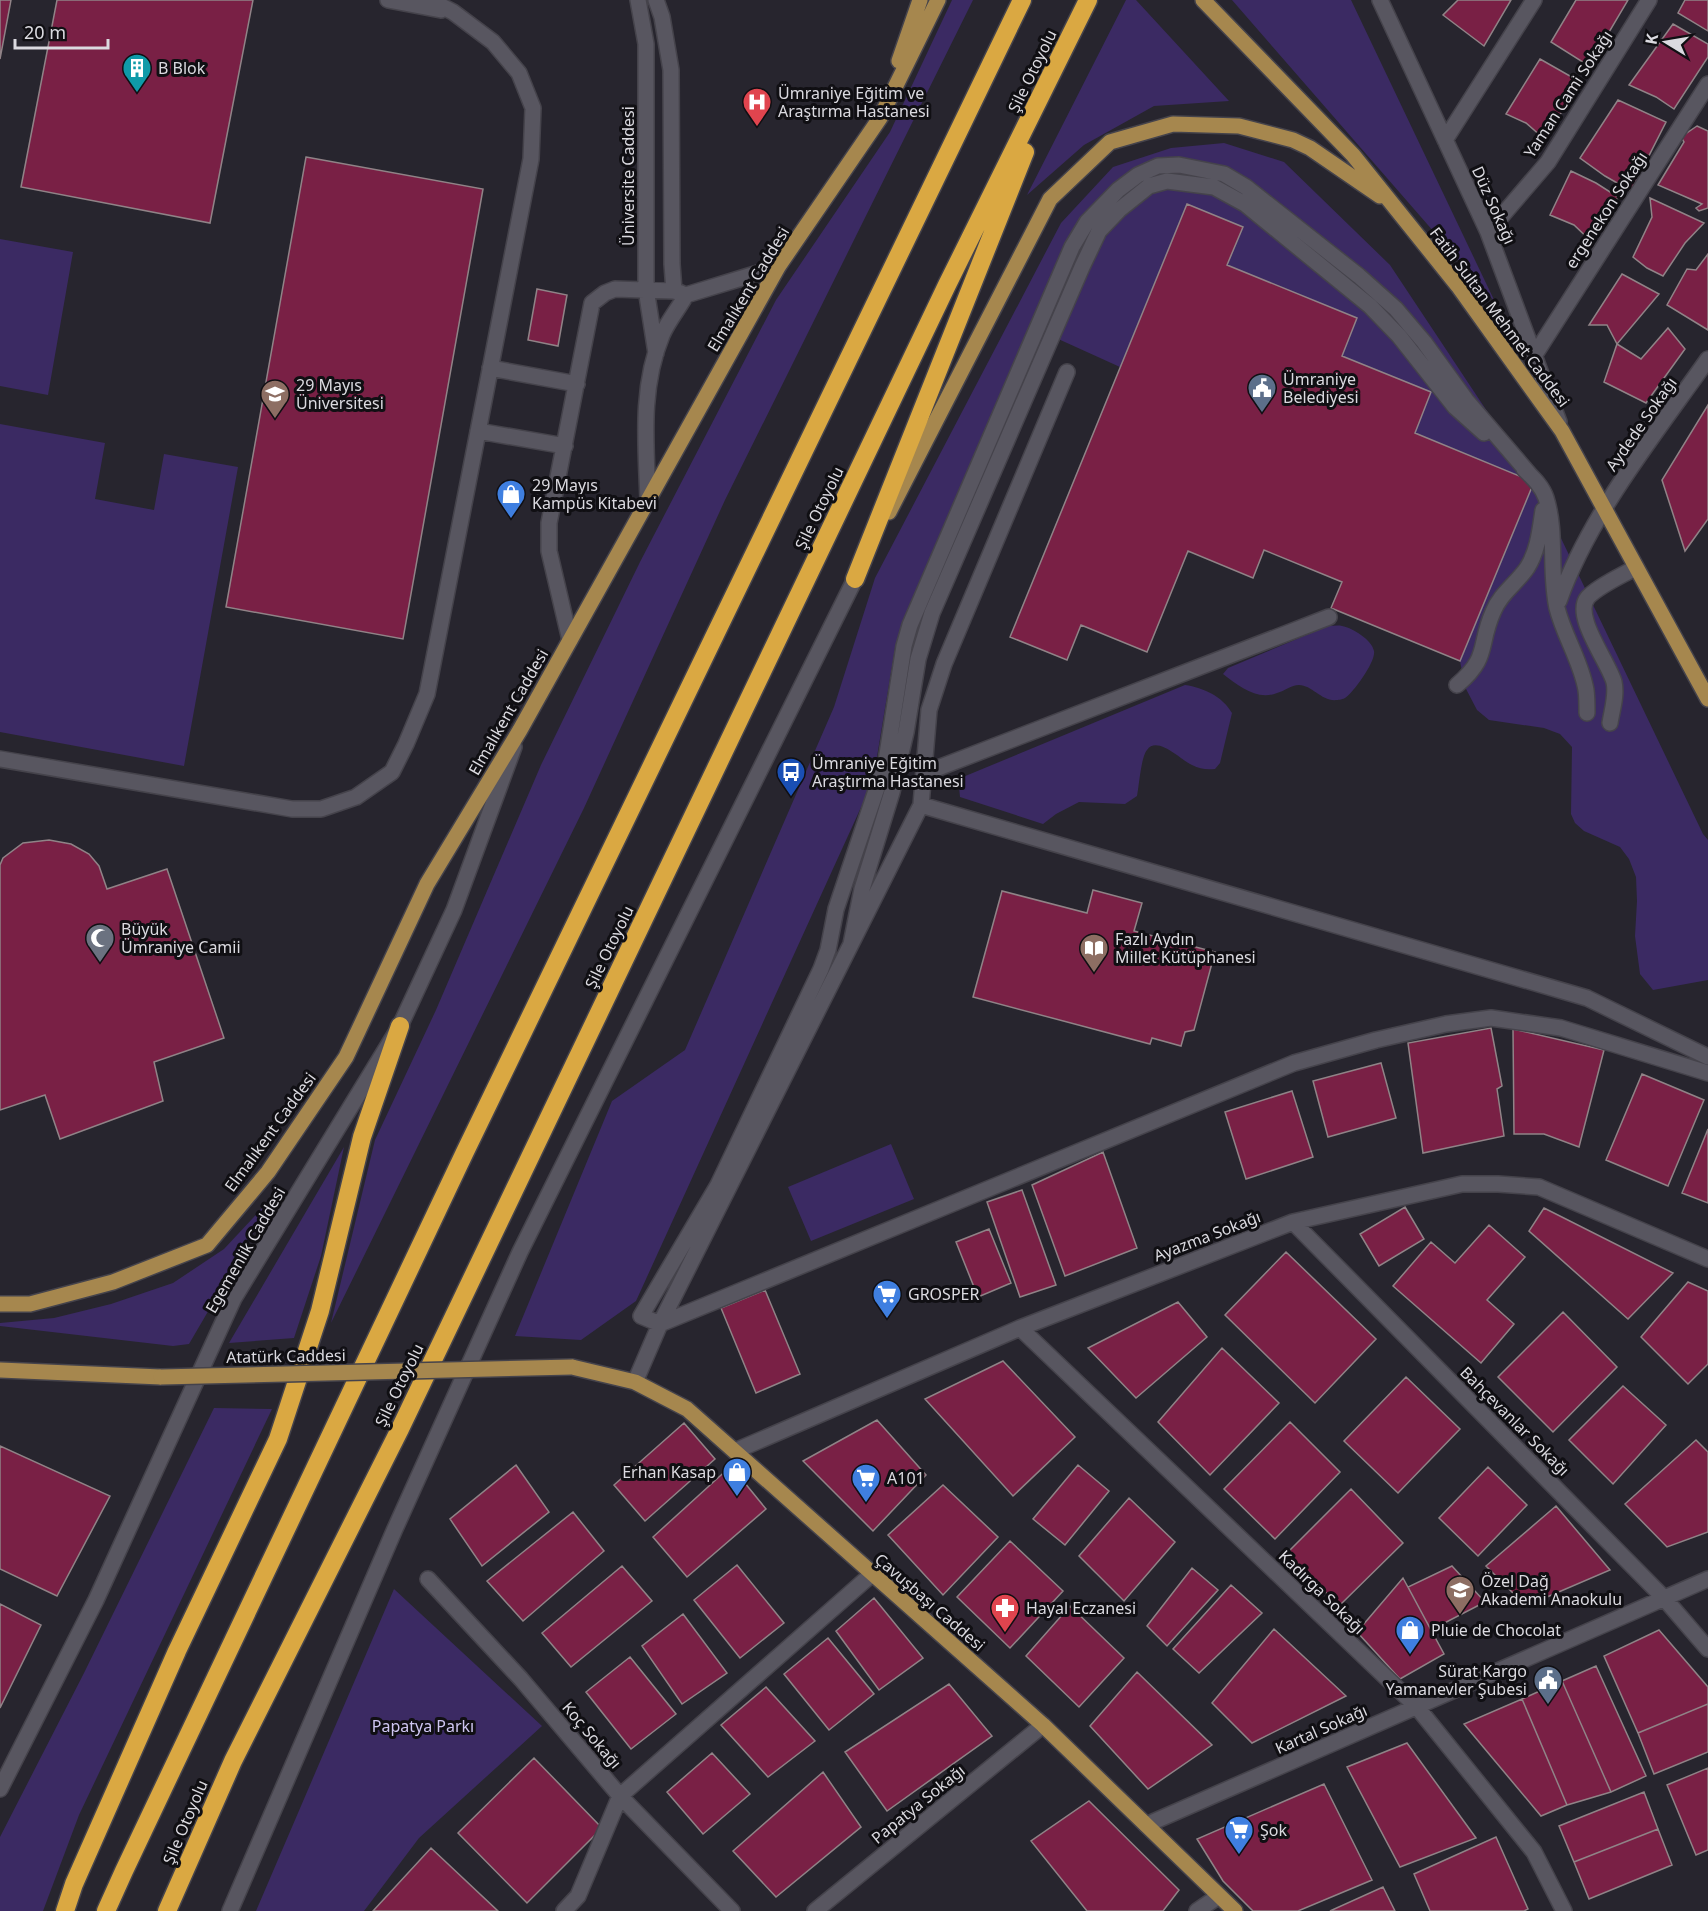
<svg xmlns="http://www.w3.org/2000/svg" width="1708" height="1911" font-family="'Noto Sans',sans-serif">
<rect width="100%" height="100%" fill="#27252e"/>
<path fill="#3b2a63" d="M 952,0 L 973,0 L 725,500 L 584,808 L 331,1323 L 375,1140 L 436,1010 L 541,765 L 640,562 L 776,300 L 890,132 Z
M 1126,0 L 1136,0 L 1229,101 L 1154,106 L 1084,145 L 1027,195 Z
M 1232,0 L 1351,0 L 1495,302 Z
M 1224,143 L 1284,162 L 1390,265 L 1534,482 L 1703,834 L 1708,840 L 1708,980 L 1653,990 L 1640,974 L 1635,936 L 1637,901 L 1636,877 L 1629,859 L 1620,847 L 1584,831 L 1575,823 L 1571,814 L 1572,747 L 1560,734 L 1544,728 L 1489,720 L 1477,710 L 1465,687 L 1460,661 L 1534,482 L 1415,433 L 1431,392 L 1342,356 L 1227,265 L 1243,227 L 1187,204 L 1120,367 L 1045,333 L 895,648 L 873,781 L 636,1301 L 581,1340 L 515,1336 L 612,1101 L 685,1050 L 834,707 L 875,578 L 1061,223 L 1113,167 L 1171,148 Z
M 0,239 L 73,252 L 48,395 L 0,386 Z
M 0,424 L 105,443 L 95,499 L 154,510 L 164,454 L 238,467 L 184,766 L 0,732 Z
M 1328,626 C 1333,626 1338,625 1342,626 C 1353,628 1372,640 1374,651 C 1376,661 1354,692 1345,698 C 1344,699 1338,700 1337,700 C 1322,702 1312,685 1299,685 C 1291,685 1285,691 1277,693 C 1257,701 1239,686 1223,674 L 1228,668 Z
M 1185,685 C 1204,688 1222,696 1232,713 L 1220,763 L 1215,769 C 1206,770 1200,769 1192,765 C 1181,760 1157,735 1147,750 C 1141,757 1139,786 1137,796 L 1125,804 L 1079,802 L 1056,814 L 1043,824 L 960,797 L 959,787 L 963,777 Z
M 891,1144 L 914,1199 L 811,1241 L 788,1187 Z
M 344,1147 L 321,1256 L 294,1338 L 229,1343 Z
M 279,1190 L 189,1344 L 173,1346 L 0,1326 L 0,1323 L 54,1318 L 111,1304 L 173,1283 L 224,1249 Z
M 214,1408 L 272,1409 L 79,1815 L 43,1911 L 0,1911 L 0,1837 L 84,1673 Z
M 394,1589 L 542,1726 L 419,1838 L 364,1911 L 256,1911 Z"/>
<path fill="#792045" stroke="#908387" stroke-width="1.5" d="M 0,0 L 11,0 L 0,59 Z
M 57,0 L 253,0 L 210,223 L 21,187 Z
M 1458,0 L 1511,0 L 1484,46 L 1443,15 Z
M 1576,0 L 1628,0 L 1589,66 L 1551,42 Z
M 1685,0 L 1708,0 L 1708,31 L 1678,13 Z
M 1673,24 L 1708,44 L 1708,57 L 1674,109 L 1656,97 L 1629,85 Z
M 1540,59 L 1584,84 L 1542,137 L 1526,123 L 1506,114 Z
M 1618,100 L 1666,122 L 1631,191 L 1605,176 L 1580,158 Z
M 1697,126 L 1708,131 L 1708,208 L 1699,211 L 1696,208 L 1702,204 L 1658,185 L 1684,142 L 1681,137 Z
M 306,157 L 483,189 L 403,639 L 226,607 Z
M 1571,171 L 1596,183 L 1618,197 L 1593,243 L 1574,225 L 1550,215 Z
M 1650,198 L 1704,223 L 1685,243 L 1663,276 L 1647,268 L 1633,257 L 1652,217 Z
M 1187,204 L 1243,227 L 1227,265 L 1357,318 L 1342,356 L 1431,392 L 1415,433 L 1534,482 L 1460,661 L 1331,608 L 1342,582 L 1264,550 L 1253,578 L 1188,551 L 1147,652 L 1081,625 L 1067,660 L 1010,637 Z
M 1708,254 L 1708,330 L 1667,305 L 1687,269 L 1696,270 Z
M 1622,274 L 1659,294 L 1617,344 L 1607,325 L 1589,325 Z
M 537,289 L 567,295 L 558,346 L 528,340 Z
M 1668,328 L 1685,349 L 1646,403 L 1604,382 L 1617,344 L 1641,359 Z
M 1708,405 L 1708,519 L 1685,551 L 1662,480 Z
M 49,840 L 71,844 L 89,854 L 99,866 L 107,889 L 167,869 L 224,1038 L 154,1062 L 163,1101 L 60,1139 L 45,1095 L 0,1110 L 0,865 L 3,858 L 23,843 Z
M 1093,890 L 1142,903 L 1134,931 L 1215,952 L 1194,1030 L 1185,1032 L 1181,1046 L 1152,1038 L 1150,1044 L 973,997 L 1002,891 L 1087,913 Z
M 1491,1028 L 1502,1086 L 1497,1089 L 1504,1136 L 1423,1153 L 1408,1043 Z
M 1513,1029 L 1604,1050 L 1579,1147 L 1544,1134 L 1514,1134 Z
M 1381,1063 L 1396,1118 L 1328,1137 L 1313,1081 Z
M 1642,1074 L 1704,1100 L 1668,1186 L 1606,1160 Z
M 1292,1091 L 1313,1157 L 1246,1179 L 1225,1112 Z
M 1708,1129 L 1708,1203 L 1682,1193 Z
M 1103,1152 L 1137,1248 L 1065,1276 L 1032,1185 Z
M 1022,1190 L 1056,1285 L 1020,1297 L 987,1202 Z
M 1405,1207 L 1424,1239 L 1379,1266 L 1360,1234 Z
M 1544,1208 L 1673,1273 L 1628,1319 L 1529,1231 Z
M 1489,1225 L 1525,1257 L 1487,1300 L 1514,1324 L 1481,1363 L 1393,1286 L 1431,1242 L 1455,1263 Z
M 989,1229 L 1011,1283 L 978,1297 L 956,1242 Z
M 1286,1252 L 1376,1339 L 1315,1403 L 1225,1315 Z
M 1688,1282 L 1708,1291 L 1708,1364 L 1688,1384 L 1641,1337 Z
M 765,1290 L 800,1374 L 756,1393 L 721,1308 Z
M 1178,1302 L 1207,1337 L 1136,1398 L 1088,1348 Z
M 1563,1312 L 1617,1367 L 1553,1432 L 1498,1377 Z
M 1222,1348 L 1279,1403 L 1210,1475 L 1158,1422 Z
M 1003,1361 L 1075,1437 L 1013,1496 L 925,1399 Z
M 1406,1377 L 1460,1429 L 1398,1493 L 1344,1441 Z
M 1623,1386 L 1666,1425 L 1613,1484 L 1569,1440 Z
M 877,1420 L 926,1475 L 873,1531 L 803,1461 Z
M 1290,1422 L 1340,1472 L 1275,1539 L 1224,1489 Z
M 684,1423 L 715,1459 L 645,1521 L 614,1485 Z
M 1696,1440 L 1708,1452 L 1708,1532 L 1667,1547 L 1625,1504 Z
M 0,1446 L 110,1496 L 57,1596 L 0,1569 Z
M 516,1465 L 549,1512 L 482,1566 L 450,1519 Z
M 1078,1465 L 1109,1491 L 1065,1545 L 1033,1519 Z
M 731,1466 L 766,1509 L 687,1577 L 653,1537 Z
M 1488,1467 L 1527,1505 L 1478,1556 L 1439,1518 Z
M 943,1485 L 998,1537 L 943,1595 L 888,1535 Z
M 1351,1489 L 1403,1543 L 1339,1606 L 1287,1553 Z
M 1129,1498 L 1175,1542 L 1124,1601 L 1079,1556 Z
M 1556,1506 L 1610,1570 L 1526,1606 L 1486,1566 Z
M 573,1512 L 604,1551 L 523,1621 L 487,1581 Z
M 1010,1541 L 1063,1591 L 1010,1648 L 957,1597 Z
M 737,1565 L 784,1623 L 740,1658 L 694,1600 Z
M 622,1566 L 652,1601 L 571,1667 L 542,1633 Z
M 1452,1566 L 1485,1602 L 1431,1630 L 1408,1587 Z
M 1192,1568 L 1218,1590 L 1167,1646 L 1147,1626 Z
M 1403,1578 L 1444,1654 L 1400,1679 L 1357,1632 Z
M 1231,1585 L 1262,1613 L 1199,1673 L 1173,1649 Z
M 874,1598 L 923,1658 L 879,1690 L 836,1631 Z
M 0,1604 L 41,1625 L 0,1708 Z
M 1070,1606 L 1124,1658 L 1079,1707 L 1026,1656 Z
M 683,1614 L 727,1673 L 682,1704 L 642,1646 Z
M 1274,1629 L 1346,1696 L 1252,1743 L 1212,1703 Z
M 1659,1630 L 1708,1687 L 1708,1704 L 1638,1733 L 1604,1656 Z
M 828,1638 L 874,1694 L 829,1730 L 784,1674 Z
M 630,1657 L 676,1714 L 631,1749 L 586,1692 Z
M 1596,1666 L 1646,1776 L 1611,1792 L 1562,1681 Z
M 1137,1672 L 1212,1745 L 1148,1789 L 1090,1726 Z
M 1562,1681 L 1611,1792 L 1567,1805 L 1522,1699 Z
M 949,1684 L 992,1736 L 887,1811 L 845,1752 Z
M 766,1687 L 815,1741 L 768,1777 L 721,1725 Z
M 1522,1699 L 1567,1805 L 1541,1816 L 1464,1724 Z
M 1708,1704 L 1708,1752 L 1654,1774 L 1638,1733 Z
M 1407,1743 L 1476,1838 L 1400,1867 L 1347,1767 Z
M 712,1753 L 750,1794 L 703,1834 L 667,1792 Z
M 534,1758 L 602,1828 L 527,1903 L 458,1833 Z
M 1708,1768 L 1708,1850 L 1696,1855 L 1667,1785 Z
M 823,1772 L 861,1827 L 776,1897 L 733,1851 Z
M 1324,1784 L 1372,1880 L 1298,1911 L 1253,1911 L 1223,1881 L 1197,1839 Z
M 1644,1792 L 1658,1829 L 1574,1862 L 1559,1826 Z
M 1089,1801 L 1179,1890 L 1163,1911 L 1087,1911 L 1031,1841 Z
M 1658,1829 L 1672,1865 L 1589,1899 L 1574,1862 Z
M 1496,1837 L 1528,1909 L 1524,1911 L 1430,1911 L 1414,1874 Z
M 431,1848 L 498,1911 L 373,1911 Z
M 1383,1887 L 1395,1911 L 1330,1911 Z"/>
<g fill="none" stroke-linecap="round" stroke-linejoin="round">
<g stroke="#45434b" stroke-width="18">
<path id="minor" d="M 388,0 L 441,10
M 638,0 L 646,44 L 646,289 L 656,353
M 656,0 L 662,17 L 671,70 L 672,264 L 674,291 L 681,293
M 1380,0 L 1488,232 L 1559,422
M 1445,140 L 1534,0
M 1488,232 L 1548,162 L 1649,0
M 1534,356 L 1708,84
M 490,368 L 577,384
M 478,431 L 565,446
M 1524,469 C 1533,478 1542,486 1546,498 C 1557,533 1549,572 1557,608 C 1564,636 1581,661 1586,690 C 1587,697 1587,705 1587,713
M 1531,476 L 1466,400 L 1424,342 L 1396,309 L 1359,276 L 1246,187 L 1224,174 L 1179,165 L 1158,166 L 1138,175 L 1118,190 L 1087,222 L 1072,247 L 910,625 L 904,646 L 886,761 L 836,909 L 828,950 L 821,969 L 718,1185 L 641,1316 L 660,1324 L 1294,1063 L 1376,1040 L 1446,1024 L 1491,1018 L 1561,1028 L 1708,1073
M 648,500 C 646,444 640,388 662,335 C 668,321 679,308 686,295 L 778,267
M 1559,601 C 1589,515 1656,433 1708,359
M 570,640 L 549,551 L 549,523 L 592,303 L 605,293 L 615,289 L 674,291
M 1457,685 C 1490,657 1478,646 1493,612 C 1500,594 1516,584 1527,568 C 1538,551 1540,530 1543,510
M 1610,723 C 1612,710 1617,695 1614,682 C 1608,661 1572,615 1588,597 C 1600,585 1621,576 1635,568
M 0,759 L 292,809 L 321,809 L 356,797 L 392,772 L 406,744 L 427,694 L 531,159 L 533,108 L 519,73 L 493,42 L 453,12 L 430,0
M 925,773 L 1329,617
M 921,805 L 1587,998 L 1708,1057
M 851,944 L 862,889 L 892,792 L 906,732 L 918,659 L 932,613 L 1082,267 L 1099,231 L 1119,210 L 1149,186 L 1167,181 L 1214,187 L 1245,204 L 1370,306 L 1399,336 L 1455,407 L 1484,433
M 1293,1222 L 1664,1598 L 1708,1649
M 1020,1328 L 1417,1707 L 1534,1852 L 1564,1911
M 635,1382 L 660,1324 L 921,805 L 929,710 L 944,664 L 1067,372
M 735,1451 L 1020,1328 L 1293,1222 L 1462,1184 L 1498,1184 L 1539,1187 L 1708,1259
M 428,1579 L 521,1679 L 620,1796 L 732,1911
M 0,1789 L 96,1600 L 234,1298 L 400,1026 L 454,910 L 514,747
M 1146,1825 L 1708,1579
M 230,1911 L 394,1531 L 520,1252 L 855,579
M 564,1911 L 578,1896 L 620,1796 L 872,1574
M 815,1911 L 1043,1725
M 1197,1911 L 1219,1896"/>
</g>
<g stroke="#45434b" stroke-width="18">
<path id="major" d="M 1203,0 L 1353,155 L 1458,286 L 1562,431 L 1708,699
M 899,61 L 920,0
M 889,512 L 1050,199 L 1110,142 L 1173,124 L 1239,126 L 1293,140 L 1310,148 L 1380,196
M 0,1304 L 30,1304 L 113,1282 L 207,1245 L 268,1172 L 346,1057 L 427,884 L 520,730 L 778,267 L 880,118 L 938,0
M 572,1367 L 635,1382 L 687,1409 L 1043,1725 L 1235,1911
M 0,1370 L 161,1377"/>
</g>
<g stroke="#45434b" stroke-width="21">
<path id="highway" d="M 855,579 L 1025,152
M 65,1911 L 74,1884 L 177,1651 L 278,1439 L 320,1311 L 362,1137 L 400,1026
M 106,1911 L 124,1871 L 464,1154 L 1022,0
M 167,1911 L 233,1761 L 400,1429 L 947,285 L 1088,0"/>
</g>
<use href="#minor" stroke="#585660" stroke-width="15"/>
<use href="#major" stroke="#a6874e" stroke-width="15"/>
<use href="#highway" stroke="#daa842" stroke-width="18"/>
<g stroke="#45434b" stroke-width="18" stroke-linecap="butt">
<path id="major-bridge" d="M 161,1377 L 572,1367"/>
</g>
<use href="#major-bridge" stroke="#a6874e" stroke-width="15"/>
</g>
<defs>
<g id="building-pin" transform="scale(1.5)"><path d="M0 17L-7.5 6A9.5 9.5 0 1 1 7.5 6Z" fill="#0f9aa8" stroke="#100f13"/><path d="M-4-6H4V6H1V3H-1V6H-4ZM-2.5-4.3h1.7v1.8h-1.7ZM.8-4.3h1.7v1.8H.8ZM-2.5-1h1.7V.8h-1.7ZM.8-1h1.7V.8H.8Z" fill="#fff"/></g>
<g id="hospital-pin" transform="scale(1.5)"><path d="M0 17L-7.5 6A9.5 9.5 0 1 1 7.5 6Z" fill="#e0444e" stroke="#100f13"/><path d="M-5-5h3v3.5h4V-5h3V5h-3V1.5h-4V5h-3Z" fill="#fff"/></g>
<g id="civic-pin" transform="scale(1.5)"><path d="M0 17L-7.5 6A9.5 9.5 0 1 1 7.5 6Z" fill="#5c6f8a" stroke="#100f13"/><path d="M-.6-6.5H3V-4.5H.6V-3L4-1V1h2V6H-6V1h2V-1L-.6-3ZM-1.2 2.5V6h2.4V2.5Z" fill="#fff"/></g>
<g id="university-pin" transform="scale(1.5)"><path d="M0 17L-7.5 6A9.5 9.5 0 1 1 7.5 6Z" fill="#8d6e63" stroke="#100f13"/><path d="M0-5L7-2L0 1L-7-2ZM-4 1L0 2.5L4 1V4Q0 6-4 4Z" fill="#fff"/></g>
<g id="shop-pin" transform="scale(1.5)"><path d="M0 17L-7.5 6A9.5 9.5 0 1 1 7.5 6Z" fill="#3f7fe0" stroke="#100f13"/><path d="M-5-2.5h2.3a2.7 3.5 0 0 1 5.4 0H5L5.5 6h-11ZM-1.5-2.5h3a1.5 2.3 0 0 0-3 0Z" fill="#fff"/></g>
<g id="bus-pin" transform="scale(1.5)"><path d="M0 17L-7.5 6A9.5 9.5 0 1 1 7.5 6Z" fill="#1a4fb4" stroke="#100f13"/><path d="M-5-6H5V4H4V6H2V4H-2V6H-4V4H-5ZM-3.5-4V0h7V-4ZM-3.5 1.2v1.5H-2V1.2ZM2 1.2v1.5H3.5V1.2Z" fill="#fff"/></g>
<g id="mosque-pin" transform="scale(1.5)"><path d="M0 17L-7.5 6A9.5 9.5 0 1 1 7.5 6Z" fill="#6b7280" stroke="#100f13"/><path d="M3.5-4.9A6 6 0 1 0 3.5 4.9A5 5 0 1 1 3.5-4.9Z" fill="#fff"/></g>
<g id="library-pin" transform="scale(1.5)"><path d="M0 17L-7.5 6A9.5 9.5 0 1 1 7.5 6Z" fill="#8d6e63" stroke="#100f13"/><path d="M-6-4Q-3-5.5-.7-3.5V5Q-3 3-6 4ZM6-4Q3-5.5 .7-3.5V5Q3 3 6 4Z" fill="#fff"/></g>
<g id="supermarket-pin" transform="scale(1.5)"><path d="M0 17L-7.5 6A9.5 9.5 0 1 1 7.5 6Z" fill="#3f7fe0" stroke="#100f13"/><path d="M-6-5.5h2.5l.6 2H6L4.5 2H-2.5L-4.4-4H-6ZM-1.5 3.2a1.3 1.3 0 1 0 .1 0ZM3 3.2a1.3 1.3 0 1 0 .1 0Z" fill="#fff"/></g>
<g id="school-pin" transform="scale(1.5)"><path d="M0 17L-7.5 6A9.5 9.5 0 1 1 7.5 6Z" fill="#8d6e63" stroke="#100f13"/><path d="M0-5L7-2L0 1L-7-2ZM-4 1L0 2.5L4 1V4Q0 6-4 4Z" fill="#fff"/></g>
<g id="pharmacy-pin" transform="scale(1.5)"><path d="M0 17L-7.5 6A9.5 9.5 0 1 1 7.5 6Z" fill="#e0444e" stroke="#100f13"/><path d="M-2-6h4v4h4v4h-4v4h-4v-4h-4v-4h4Z" fill="#fff"/></g>
</defs>
<g fill-rule="evenodd">
<use href="#building-pin" x="137" y="68"/>
<use href="#hospital-pin" x="757" y="102"/>
<use href="#civic-pin" x="1262" y="388"/>
<use href="#university-pin" x="275" y="394"/>
<use href="#shop-pin" x="511" y="494"/>
<use href="#bus-pin" x="791" y="772"/>
<use href="#mosque-pin" x="100" y="938"/>
<use href="#library-pin" x="1094" y="948"/>
<use href="#supermarket-pin" x="887" y="1294"/>
<use href="#shop-pin" x="737" y="1472"/>
<use href="#supermarket-pin" x="866" y="1478"/>
<use href="#school-pin" x="1460" y="1590"/>
<use href="#pharmacy-pin" x="1005" y="1608"/>
<use href="#shop-pin" x="1410" y="1630"/>
<use href="#civic-pin" x="1548" y="1680"/>
<use href="#supermarket-pin" x="1239" y="1830"/>
</g>
<g text-anchor="middle" dominant-baseline="central" stroke-width="6" stroke-linejoin="round" paint-order="stroke">
<g font-size="16" fill="#dbdae0" stroke="#100f13" text-anchor="start">
<text x="158" y="68">B Blok</text>
<text x="778" y="93">Ümraniye Eğitim ve<tspan x="778" dy="18">Araştırma Hastanesi</tspan></text>
<text x="1283" y="379">Ümraniye<tspan x="1283" dy="18">Belediyesi</tspan></text>
<text x="296" y="385">29 Mayıs<tspan x="296" dy="18">Üniversitesi</tspan></text>
<text x="532" y="485">29 Mayıs<tspan x="532" dy="18">Kampüs Kitabevi</tspan></text>
<text x="812" y="763">Ümraniye Eğitim<tspan x="812" dy="18">Araştırma Hastanesi</tspan></text>
<text x="121" y="929">Büyük<tspan x="121" dy="18">Ümraniye Camii</tspan></text>
<text x="1115" y="939">Fazlı Aydın<tspan x="1115" dy="18">Millet Kütüphanesi</tspan></text>
<text x="908" y="1294">GROSPER</text>
<text x="716" y="1472" text-anchor="end">Erhan Kasap</text>
<text x="887" y="1478">A101</text>
<text x="1481" y="1581">Özel Dağ<tspan x="1481" dy="18">Akademi Anaokulu</tspan></text>
<text x="1026" y="1608">Hayal Eczanesi</text>
<text x="1431" y="1630">Pluie de Chocolat</text>
<text x="1527" y="1671" text-anchor="end">Sürat Kargo<tspan x="1527" dy="18">Yamanevler Şubesi</tspan></text>
<text x="1260" y="1830">Şok</text>
</g>
<g font-size="16" fill="#dbdae0" stroke="#100f13">
<text transform="translate(1032 71) rotate(-64)">Şile Otoyolu</text>
<text transform="translate(1568 94) rotate(-57)">Yaman Cami Sokağı</text>
<text transform="translate(628 176) rotate(-90)">Üniversite Caddesi</text>
<text transform="translate(1494 205) rotate(66)">Düz Sokağı</text>
<text transform="translate(1606 210) rotate(-57)">ergenekon Sokağı</text>
<text transform="translate(748 289) rotate(-59)">Elmalıkent Caddesi</text>
<text transform="translate(1500 317) rotate(53)">Fatih Sultan Mehmet Caddesi</text>
<text transform="translate(1641 424) rotate(-55)">Aydede Sokağı</text>
<text transform="translate(819 508) rotate(-64)">Şile Otoyolu</text>
<text transform="translate(508 712) rotate(-60)">Elmalıkent Caddesi</text>
<text transform="translate(609 947) rotate(-64)">Şile Otoyolu</text>
<text transform="translate(270 1132) rotate(-54)">Elmalıkent Caddesi</text>
<text transform="translate(1207 1236) rotate(-21)">Ayazma Sokağı</text>
<text transform="translate(245 1250) rotate(-60)">Egemenlik Caddesi</text>
<text transform="translate(286 1356) rotate(-1)">Atatürk Caddesi</text>
<text transform="translate(399 1385) rotate(-64)">Şile Otoyolu</text>
<text transform="translate(1515 1421) rotate(45)">Bahçevanlar Sokağı</text>
<text transform="translate(1322 1592) rotate(44)">Kadırga Sokağı</text>
<text transform="translate(930 1602) rotate(41)">Çavuşbaşı Caddesi</text>
<text transform="translate(1321 1729) rotate(-24)">Kartal Sokağı</text>
<text transform="translate(592 1735) rotate(50)">Koç Sokağı</text>
<text transform="translate(918 1804) rotate(-39)">Papatya Sokağı</text>
<text transform="translate(185 1822) rotate(-67)">Şile Otoyolu</text>
</g>
<g font-size="16" fill="#cfc6f2" stroke="#100f13">
<text x="423" y="1726">Papatya Parkı</text>
</g>
</g>
<g transform="translate(1666 42) rotate(281)" stroke="#100f13" stroke-width="4.5" paint-order="stroke">
<path d="M0-4.5L10 22L0 15L-10 22Z" fill="#dbdae0"/>
<text y="-9" font-size="16" font-weight="bold" text-anchor="middle" fill="#dbdae0">K</text>
</g>
<path d="M15 39v9h93v-9" fill="none" stroke="#dbdae0" stroke-width="3"/>
<text x="24" y="39" font-size="18" fill="#dbdae0" stroke="#100f13" stroke-width="4.5" paint-order="stroke">20 m</text>
</svg>
